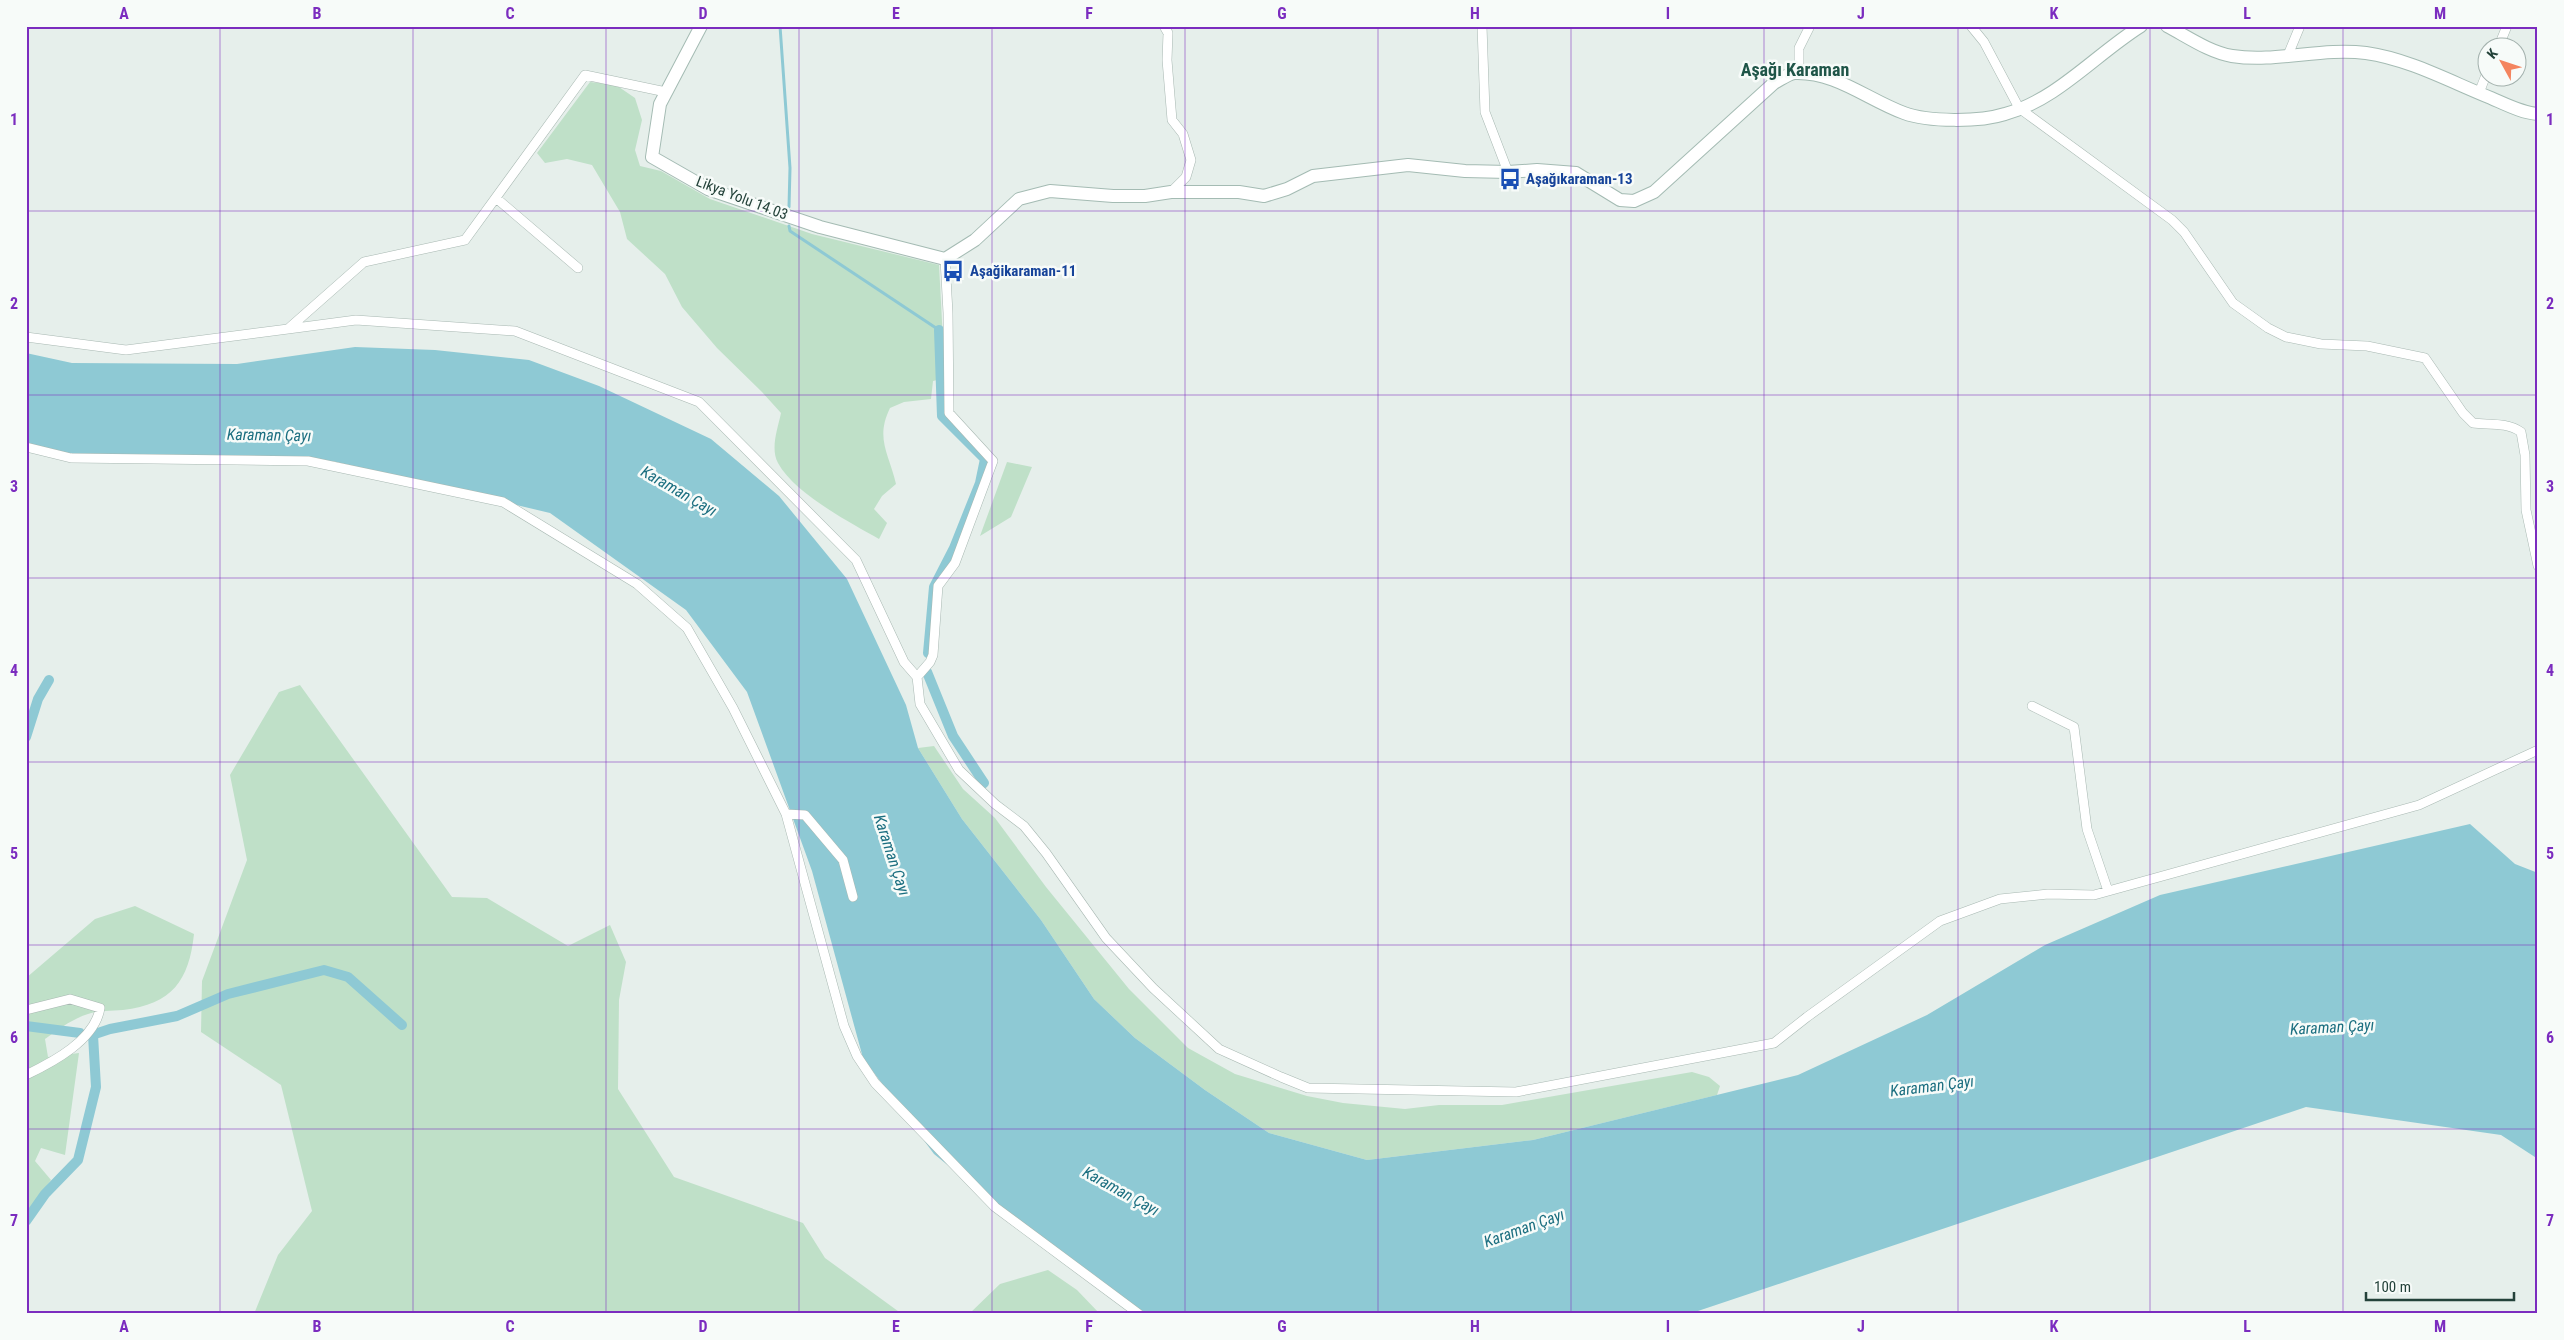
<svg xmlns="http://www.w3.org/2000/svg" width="2564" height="1340" font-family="'Roboto Condensed',sans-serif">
<rect width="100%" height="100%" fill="#e6efeb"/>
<path fill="#bfe0c8" d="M 590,82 L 616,85 L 635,98 L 642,120 L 635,150 L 640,166 L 661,171 L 710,199 L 812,234 L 939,265 L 945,378 L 933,381 L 931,399 L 904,402 L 890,408 C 875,439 889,453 896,484 L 882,496 L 874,509 L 887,523 L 879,539 C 849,522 794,493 778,463 C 770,448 778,428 781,413 L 762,392 L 717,348 L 682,307 L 665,274 L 627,239 L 620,212 L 592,165 L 567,159 L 545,163 L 537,153 Z
M 1007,462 L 1032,467 L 1011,517 L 980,536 Z
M 300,685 L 452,897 L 487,898 L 568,946 L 610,925 L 626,962 L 619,1000 L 618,1089 L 674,1177 L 803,1223 L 825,1258 L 902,1314 L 254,1314 L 278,1255 L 312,1211 L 281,1085 L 201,1032 L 202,981 L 247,860 L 230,775 L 279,692 Z
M 934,746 L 963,789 L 995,818 L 1046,887 L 1129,989 L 1188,1048 L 1235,1074 L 1307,1096 L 1343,1103 L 1405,1109 L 1439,1105 L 1502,1105 L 1692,1072 L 1709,1077 L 1720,1086 L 1717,1095 L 1533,1140 L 1367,1160 L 1269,1133 L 1205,1090 L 1135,1038 L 1094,999 L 1041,920 L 962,819 L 918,748 Z
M 135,906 L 194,934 C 189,981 172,1004 123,1010 C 112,1011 99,1010 88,1014 C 72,1019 59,1029 45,1039 L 48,1057 L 79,1053 L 65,1155 L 41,1148 L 35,1161 L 51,1180 L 26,1214 L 26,978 L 95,919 Z
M 1048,1270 L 1077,1290 L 1100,1314 L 969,1314 L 1000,1284 Z"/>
<path fill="#8ec9d4" d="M 355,347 L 435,350 L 529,360 L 599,386 L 711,439 L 779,496 L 847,579 L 906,705 L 918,748 L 962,819 L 1041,920 L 1094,999 L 1135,1038 L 1205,1090 L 1269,1133 L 1367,1160 L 1533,1140 L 1798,1075 L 1927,1015 L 2045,945 L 2160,895 L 2470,824 L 2515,864 L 2538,873 L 2538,1159 L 2501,1135 L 2306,1107 L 1689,1314 L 1149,1314 L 1106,1293 L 934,1154 L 863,1058 L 812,871 L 747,692 L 686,610 L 550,513 L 332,461 L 97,461 L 26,452 L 26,353 L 72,363 L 237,364 Z"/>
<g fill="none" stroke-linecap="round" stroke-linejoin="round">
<path stroke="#8ec9d4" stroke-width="3" d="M 780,26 L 790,168 L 789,207
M 789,226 L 790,231 L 939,330"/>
<path stroke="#8ec9d4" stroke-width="10" d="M 928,653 L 934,587 L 954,548 L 980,483 L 985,459 L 942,416 L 939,330
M 927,672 L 953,736 L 984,783
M 26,737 L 38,699 L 49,680
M 26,1026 L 80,1033
M 92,1035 L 110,1029 L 177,1016 L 228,994 L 324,970 L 348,977 L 402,1025
M 26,1221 L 45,1194 L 78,1160 L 96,1087 L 93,1035"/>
<g stroke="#a8b8b2" stroke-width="10">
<path id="street" d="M 1164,26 L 1168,33 L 1167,60 L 1172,120 L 1183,134 L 1191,160 L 1186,177 L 1171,192
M 1482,26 L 1485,112 L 1508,172
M 1971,26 L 1984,42 L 2019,108 L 2172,220 L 2184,232 L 2233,303 L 2268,328 L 2286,337 L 2321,344 L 2367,346 L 2425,358 L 2463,413 L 2473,423 C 2489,425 2507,422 2521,432 L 2525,455 L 2526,510 L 2538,566
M 2498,48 L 2507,26
M 2288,55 L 2300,26
M 1799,74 L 1799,48 L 1810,26
M 2479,93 L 2486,75
M 496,198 L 578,268
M 945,259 L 948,313 L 949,413 L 993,461 L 955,563 L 938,586 L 933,655 L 930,662 L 917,677 L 920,704 L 959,770 L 995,804 L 1024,826 L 1046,853 L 1106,938 L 1153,988 L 1219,1049 L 1281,1077 L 1308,1088 L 1516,1092 L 1774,1043 L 1807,1017 L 1940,921 L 2000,899 L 2048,894 L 2094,895 L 2419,805 L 2538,750
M 288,329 L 356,320 L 515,331 L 699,402 L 856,560 L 904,662 L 917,677
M 26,337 L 126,350 L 288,329 L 364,262 L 465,240 L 585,75 L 666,92
M 26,447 L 71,458 L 308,461 L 503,502 L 637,584 L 687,628 L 733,708 L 786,814 L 844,1026 L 857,1056 L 875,1083 L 995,1207 L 1139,1314
M 2032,706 L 2074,727 L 2087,829 L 2108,891
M 786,814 L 805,815 L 843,860 L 853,897
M 26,1010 L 70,999 L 100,1008 C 95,1040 53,1062 26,1075"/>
</g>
<g stroke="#a4bbb3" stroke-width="14">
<path id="secondary" d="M 701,26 L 660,104 L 652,157 L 708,189 L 820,227 L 945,259 L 975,240 L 1019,199 L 1050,191 L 1113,196 L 1145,196 L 1171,192 L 1239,192 L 1264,196 L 1287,189 L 1313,176 L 1408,165 L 1465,171 L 1508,172 L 1537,170 L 1576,173 L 1620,200 L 1634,201 L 1654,192 L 1774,83 C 1780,80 1788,74 1794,73 C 1835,71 1868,100 1904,113 C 1928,122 1980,122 2005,114 C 2057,100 2096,54 2141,26
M 2167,26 C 2188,37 2209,52 2232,56 C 2276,63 2322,47 2366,53 C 2409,59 2451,82 2491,98 C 2505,104 2522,113 2538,114"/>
</g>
<use href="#street" stroke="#fff" stroke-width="9"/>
<use href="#secondary" stroke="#fff" stroke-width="12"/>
</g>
<path fill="none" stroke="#7b2cbf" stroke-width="1" stroke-opacity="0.55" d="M 220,26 L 220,1314M 413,26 L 413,1314M 606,26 L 606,1314M 799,26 L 799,1314M 992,26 L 992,1314M 1185,26 L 1185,1314M 1378,26 L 1378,1314M 1571,26 L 1571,1314M 1764,26 L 1764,1314M 1958,26 L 1958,1314M 2150,26 L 2150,1314M 2343,26 L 2343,1314M 26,211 L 2538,211M 26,395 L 2538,395M 26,578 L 2538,578M 26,762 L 2538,762M 26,945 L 2538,945M 26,1129 L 2538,1129"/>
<defs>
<g id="bus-bare" transform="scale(1.725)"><path d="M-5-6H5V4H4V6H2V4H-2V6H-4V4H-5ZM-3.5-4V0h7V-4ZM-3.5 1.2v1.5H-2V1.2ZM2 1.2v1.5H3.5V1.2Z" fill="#1a4fb4" stroke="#f7fbf9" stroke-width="2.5" paint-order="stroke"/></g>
</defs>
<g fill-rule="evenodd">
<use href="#bus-bare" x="1510" y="179"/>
<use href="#bus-bare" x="953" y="271"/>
</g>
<g text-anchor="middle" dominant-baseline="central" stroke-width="5" stroke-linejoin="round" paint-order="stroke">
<g font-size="15" font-weight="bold" fill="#164399" stroke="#f7fbf9" text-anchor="start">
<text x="1526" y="179">Aşağıkaraman-13</text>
<text x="970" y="271">Aşağikaraman-11</text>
</g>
<g font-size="15" fill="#24423a" stroke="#f7fbf9">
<text transform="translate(742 198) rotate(21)">Likya Yolu 14.03</text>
</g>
<g font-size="16" font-style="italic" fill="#1c6f80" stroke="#f7fbf9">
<text transform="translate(269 435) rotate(1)">Karaman Çayı</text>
<text transform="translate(679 491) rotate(30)">Karaman Çayı</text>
<text transform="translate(892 855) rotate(72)">Karaman Çayı</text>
<text transform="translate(2332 1027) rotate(-3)">Karaman Çayı</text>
<text transform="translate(1932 1086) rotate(-7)">Karaman Çayı</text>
<text transform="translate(1121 1191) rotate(29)">Karaman Çayı</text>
<text transform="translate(1524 1228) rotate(-20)">Karaman Çayı</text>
</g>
<g font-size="18" font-weight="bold" fill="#1f5548" stroke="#f7fbf9">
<text x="1795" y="69">Aşağı Karaman</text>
</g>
</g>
<rect width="2564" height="1340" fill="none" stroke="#f7fbf9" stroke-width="55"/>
<g transform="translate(2502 62) rotate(310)"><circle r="24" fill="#f7fbf9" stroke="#a3b1ad"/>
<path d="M0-4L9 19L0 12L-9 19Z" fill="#f4845f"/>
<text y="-8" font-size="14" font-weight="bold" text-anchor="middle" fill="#24423a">K</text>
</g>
<path d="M2366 1292v8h148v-8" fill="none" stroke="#24423a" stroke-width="2.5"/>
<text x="2374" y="1292" font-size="15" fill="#24423a" stroke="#f7fbf9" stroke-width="4" paint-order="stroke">100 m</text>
<rect x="28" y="28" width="2508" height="1284" fill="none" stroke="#7b2cbf" stroke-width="2"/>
<g font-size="16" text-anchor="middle" font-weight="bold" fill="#7b2cbf">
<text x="124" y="19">A</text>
<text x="317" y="19">B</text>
<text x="510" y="19">C</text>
<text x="703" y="19">D</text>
<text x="896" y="19">E</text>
<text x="1089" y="19">F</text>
<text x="1282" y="19">G</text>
<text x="1475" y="19">H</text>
<text x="1668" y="19">I</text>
<text x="1861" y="19">J</text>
<text x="2054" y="19">K</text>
<text x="2247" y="19">L</text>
<text x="2440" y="19">M</text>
<text x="14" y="125">1</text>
<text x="2550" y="125">1</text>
<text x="14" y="309">2</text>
<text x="2550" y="309">2</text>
<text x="14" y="492">3</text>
<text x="2550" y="492">3</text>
<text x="14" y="676">4</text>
<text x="2550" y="676">4</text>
<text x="14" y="859">5</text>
<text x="2550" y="859">5</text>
<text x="14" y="1043">6</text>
<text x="2550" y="1043">6</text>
<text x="14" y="1226">7</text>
<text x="2550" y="1226">7</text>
<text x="124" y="1332">A</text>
<text x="317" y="1332">B</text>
<text x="510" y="1332">C</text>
<text x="703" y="1332">D</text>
<text x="896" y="1332">E</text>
<text x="1089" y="1332">F</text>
<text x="1282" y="1332">G</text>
<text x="1475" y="1332">H</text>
<text x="1668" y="1332">I</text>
<text x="1861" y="1332">J</text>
<text x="2054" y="1332">K</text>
<text x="2247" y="1332">L</text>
<text x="2440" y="1332">M</text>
</g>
</svg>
